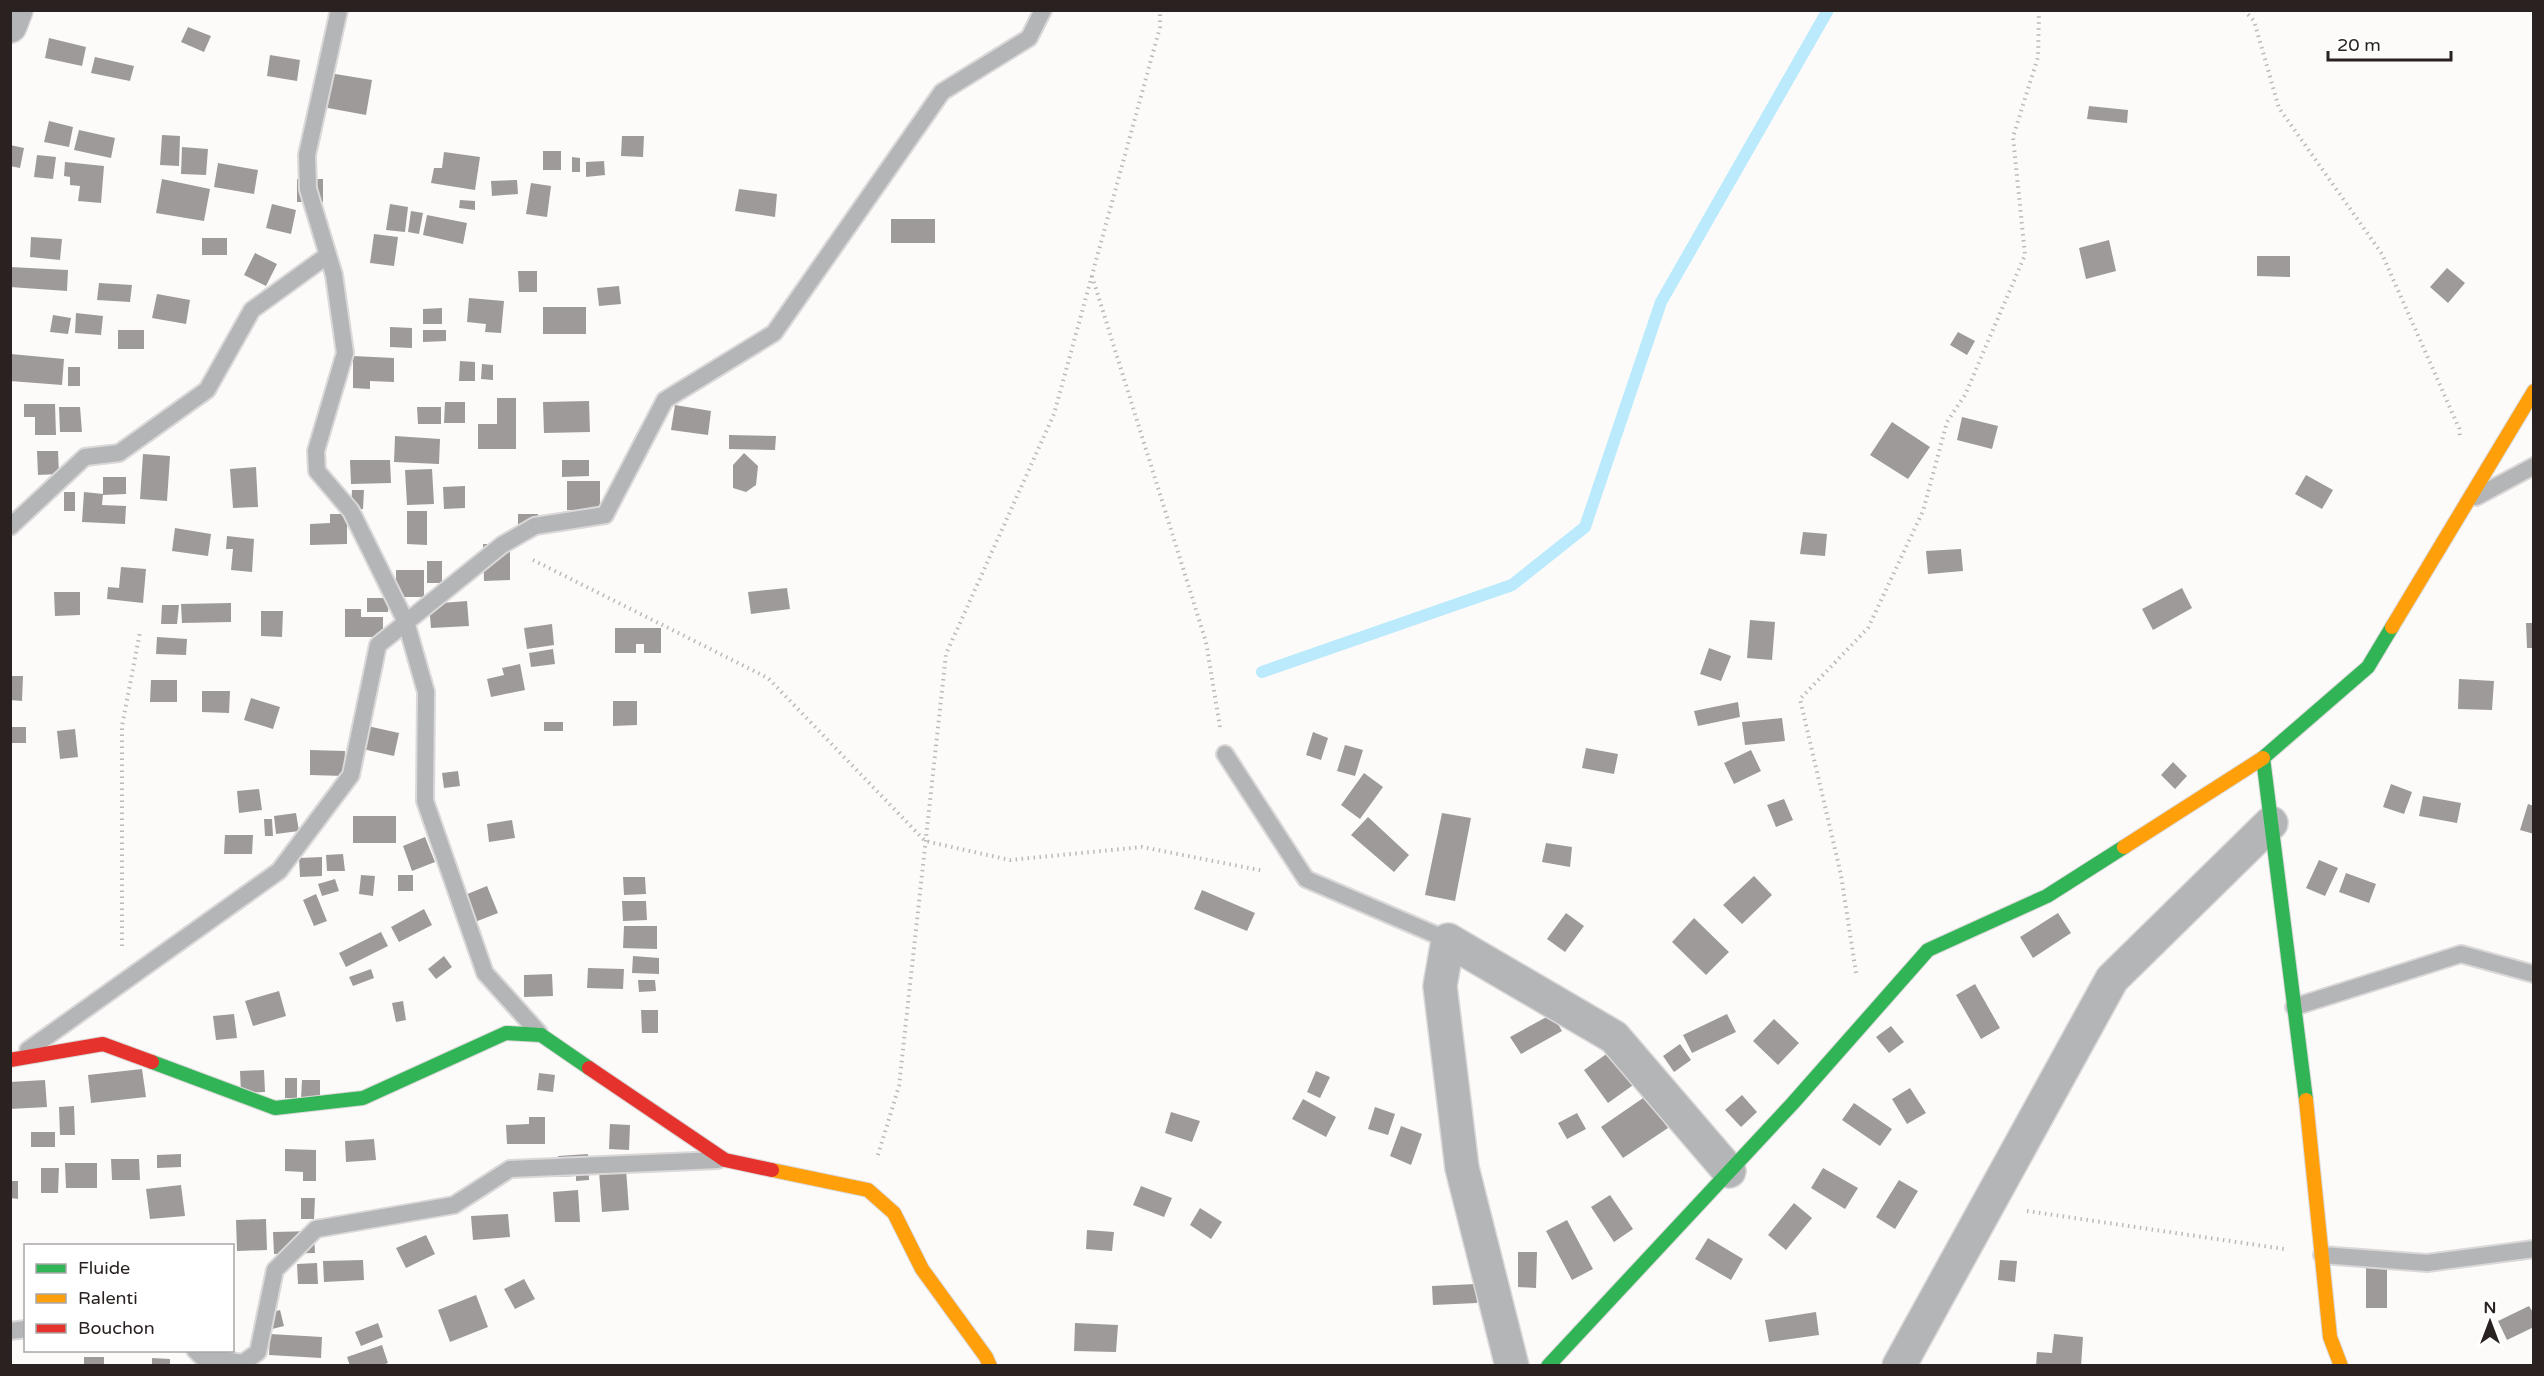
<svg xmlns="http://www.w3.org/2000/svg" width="2544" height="1376" font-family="'Varela Round',sans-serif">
<rect width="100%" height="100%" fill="#fdfbfa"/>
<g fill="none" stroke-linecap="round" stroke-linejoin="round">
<path stroke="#baeafb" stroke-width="12" d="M 1262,672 L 1512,585 L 1585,527 L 1661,302 L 1828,10"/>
</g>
<path fill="#9e9a99" d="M 188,27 L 211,36 L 204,52 L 181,42 Z
M 49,38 L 86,47 L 82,66 L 45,58 Z
M 270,55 L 300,60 L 297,81 L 267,76 Z
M 95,57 L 134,66 L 130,81 L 91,73 Z
M 323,72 L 372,80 L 366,115 L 317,106 Z
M 2089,106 L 2128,110 L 2127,123 L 2087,119 Z
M 49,121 L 73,127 L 69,147 L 44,142 Z
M 79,130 L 115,138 L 111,158 L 74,150 Z
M 162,135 L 180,136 L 179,166 L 160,165 Z
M 622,136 L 644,136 L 643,157 L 621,156 Z
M 10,145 L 24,148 L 20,168 L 10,166 Z
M 182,147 L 208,149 L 206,175 L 181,174 Z
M 543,151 L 561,151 L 561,170 L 543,170 Z
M 444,152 L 480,157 L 475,190 L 431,183 L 434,168 L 442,168 Z
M 37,155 L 56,157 L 53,179 L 34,177 Z
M 572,157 L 580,158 L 580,172 L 572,172 Z
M 604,161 L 605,175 L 586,177 L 586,162 Z
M 65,162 L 104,166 L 101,203 L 78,201 L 80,186 L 70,185 L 70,177 L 64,176 Z
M 218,163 L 258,170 L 254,194 L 214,187 Z
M 162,179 L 210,189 L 204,221 L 156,213 Z
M 297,179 L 323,179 L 323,202 L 297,202 Z
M 517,180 L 518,194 L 492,196 L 491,181 Z
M 531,183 L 551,186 L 547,217 L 526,214 Z
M 739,189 L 777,194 L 775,217 L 735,211 Z
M 460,200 L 475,201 L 475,210 L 459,208 Z
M 272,204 L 296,210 L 291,234 L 266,228 Z
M 390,204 L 408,207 L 405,232 L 386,230 Z
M 411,211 L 423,213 L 419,234 L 408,232 Z
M 427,215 L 467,223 L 463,244 L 423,235 Z
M 891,219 L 935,219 L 935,243 L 891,243 Z
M 374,234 L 398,237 L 394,266 L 370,263 Z
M 31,237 L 62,239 L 60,260 L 30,257 Z
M 202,238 L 227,238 L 227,255 L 202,255 Z
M 2109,240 L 2116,271 L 2086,279 L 2079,248 Z
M 255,253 L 277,264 L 266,286 L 244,275 Z
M 2257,256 L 2290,256 L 2290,277 L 2257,276 Z
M 10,267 L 68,270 L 67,291 L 10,287 Z
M 2447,268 L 2465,283 L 2448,303 L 2430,287 Z
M 518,271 L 537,271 L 537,292 L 519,292 Z
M 99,283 L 132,285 L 130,302 L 97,300 Z
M 619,286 L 621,304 L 599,306 L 597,288 Z
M 157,294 L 190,300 L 186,324 L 152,318 Z
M 469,298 L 504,301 L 501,333 L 485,332 L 486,324 L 467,322 Z
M 543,307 L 586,307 L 586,334 L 543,334 Z
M 442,308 L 442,324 L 423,324 L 423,309 Z
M 76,313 L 103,316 L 101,335 L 75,333 Z
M 53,315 L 71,318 L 68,334 L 50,332 Z
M 390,327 L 412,328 L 412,348 L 390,347 Z
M 118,330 L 144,330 L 144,349 L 118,349 Z
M 423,330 L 446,330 L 446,341 L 423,342 Z
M 1958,332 L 1975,341 L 1967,355 L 1950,345 Z
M 11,354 L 64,359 L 62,385 L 10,381 Z
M 353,356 L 394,358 L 394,382 L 370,381 L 370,389 L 353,388 Z
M 460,361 L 475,362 L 475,381 L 459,381 Z
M 482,364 L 493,365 L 493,380 L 481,379 Z
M 68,367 L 80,367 L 80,386 L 68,386 Z
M 497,398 L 516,398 L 516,449 L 478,449 L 478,424 L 497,424 Z
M 589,401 L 590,432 L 544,433 L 543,402 Z
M 445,402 L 465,402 L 465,423 L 444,423 Z
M 24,404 L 55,404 L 56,435 L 35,435 L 35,417 L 24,417 Z
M 675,405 L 711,411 L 708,435 L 671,430 Z
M 59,407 L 80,407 L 82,432 L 60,432 Z
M 417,407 L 441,407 L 441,424 L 418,424 Z
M 1962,417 L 1998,426 L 1992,449 L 1957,440 Z
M 1892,422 L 1930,447 L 1908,479 L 1870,455 Z
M 729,435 L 776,436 L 775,450 L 729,449 Z
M 395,436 L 440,439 L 439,464 L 394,462 Z
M 37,451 L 58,451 L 59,474 L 38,475 Z
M 744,453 L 758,466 L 756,485 L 746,492 L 733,488 L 733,465 Z
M 143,454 L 170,456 L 167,501 L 140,499 Z
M 350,460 L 390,460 L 391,483 L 351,484 Z
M 562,460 L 589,460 L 589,476 L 562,477 Z
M 256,467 L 258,507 L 233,508 L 230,469 Z
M 432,469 L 434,504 L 407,505 L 405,470 Z
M 2306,475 L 2333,490 L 2322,509 L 2295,494 Z
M 103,477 L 126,477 L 126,494 L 103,495 Z
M 567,481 L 600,481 L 600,510 L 567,510 Z
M 465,486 L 465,508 L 444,509 L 443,487 Z
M 352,490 L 364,490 L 363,509 L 351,509 Z
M 64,492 L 75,492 L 75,511 L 64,511 Z
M 84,492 L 103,494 L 102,505 L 126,506 L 125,524 L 82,522 Z
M 407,511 L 427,511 L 427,545 L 407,544 Z
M 330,514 L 347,514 L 347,544 L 310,545 L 310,524 L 330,523 Z
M 518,514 L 538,514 L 539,535 L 518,535 Z
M 175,528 L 211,534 L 208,556 L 172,551 Z
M 1803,532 L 1827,534 L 1825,556 L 1800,554 Z
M 227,536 L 254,539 L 252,572 L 231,570 L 233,549 L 226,549 Z
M 483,544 L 510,544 L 510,580 L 484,581 Z
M 1961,549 L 1963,571 L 1928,574 L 1926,551 Z
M 427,561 L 442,561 L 442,583 L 427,583 Z
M 121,567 L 146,569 L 143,603 L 107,599 L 108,587 L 119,588 Z
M 396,570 L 424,570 L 424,597 L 396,597 Z
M 787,588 L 790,609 L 751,614 L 748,592 Z
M 2182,588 L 2192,608 L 2153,630 L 2142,609 Z
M 54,592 L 80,592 L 80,615 L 55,616 Z
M 367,598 L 389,598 L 388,612 L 367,612 Z
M 467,601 L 469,626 L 431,628 L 429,604 Z
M 231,603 L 231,622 L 182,623 L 181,604 Z
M 162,605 L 179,605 L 177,624 L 161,624 Z
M 345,609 L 361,609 L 361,617 L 383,617 L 383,637 L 345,637 Z
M 261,611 L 283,611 L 282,637 L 261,636 Z
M 1750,620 L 1775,622 L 1772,660 L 1747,658 Z
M 2526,623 L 2534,623 L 2534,648 L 2527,648 Z
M 552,624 L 554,645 L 527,649 L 524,628 Z
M 615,628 L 661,628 L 661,653 L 644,653 L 644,644 L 636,644 L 636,653 L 615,653 Z
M 157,637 L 187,639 L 186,655 L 156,654 Z
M 1709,648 L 1731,656 L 1721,681 L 1700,674 Z
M 553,649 L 555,664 L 531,667 L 529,653 Z
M 520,664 L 525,690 L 491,697 L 487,679 L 504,675 L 502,668 Z
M 10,676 L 23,676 L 22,701 L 10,700 Z
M 2459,679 L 2494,681 L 2492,710 L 2458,709 Z
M 151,680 L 177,680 L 177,702 L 150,702 Z
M 202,691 L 230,691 L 229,713 L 202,712 Z
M 251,698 L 280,707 L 273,729 L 244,720 Z
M 613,701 L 637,701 L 637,725 L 613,726 Z
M 1738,702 L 1740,717 L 1698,726 L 1694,711 Z
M 1782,718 L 1785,741 L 1745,745 L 1742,722 Z
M 544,722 L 563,722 L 563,731 L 544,731 Z
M 363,725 L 399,733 L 394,756 L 358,748 Z
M 10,727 L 26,727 L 26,743 L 10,743 Z
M 75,729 L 78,757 L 60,759 L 57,731 Z
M 1313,732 L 1328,738 L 1321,760 L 1306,755 Z
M 1345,745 L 1363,750 L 1355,776 L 1337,771 Z
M 1586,748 L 1618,754 L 1614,774 L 1582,768 Z
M 310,750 L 345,751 L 344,776 L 310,775 Z
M 1751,750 L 1761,771 L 1734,784 L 1724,763 Z
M 2173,762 L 2187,776 L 2175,789 L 2161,775 Z
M 458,771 L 460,786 L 444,788 L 442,773 Z
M 1364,773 L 1383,787 L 1360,819 L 1341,805 Z
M 2391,784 L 2412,792 L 2404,814 L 2383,807 Z
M 259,789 L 262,810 L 239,813 L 237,791 Z
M 2423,796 L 2461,803 L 2457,823 L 2419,816 Z
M 1784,799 L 1793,820 L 1776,827 L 1767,805 Z
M 2528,804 L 2534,806 L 2534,834 L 2520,830 Z
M 296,813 L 299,831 L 276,834 L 274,816 Z
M 1442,813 L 1471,818 L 1455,901 L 1425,895 Z
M 353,816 L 396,816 L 396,843 L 353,843 Z
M 1368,817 L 1409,855 L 1394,872 L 1351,835 Z
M 264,819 L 272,819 L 273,836 L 265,836 Z
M 512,820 L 515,838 L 489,842 L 487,824 Z
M 225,835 L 253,835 L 252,854 L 224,854 Z
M 425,837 L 435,862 L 412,871 L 403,846 Z
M 1546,843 L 1572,847 L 1570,867 L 1542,862 Z
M 343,854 L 345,871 L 327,871 L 326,855 Z
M 322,857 L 322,876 L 300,877 L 299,858 Z
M 2319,860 L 2338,868 L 2325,896 L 2306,888 Z
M 2346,873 L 2376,884 L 2369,903 L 2339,892 Z
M 361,875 L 375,876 L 373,896 L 359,894 Z
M 398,875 L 413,875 L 413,891 L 398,891 Z
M 1754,876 L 1772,895 L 1742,924 L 1723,905 Z
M 623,877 L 645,877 L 646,894 L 624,895 Z
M 335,879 L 339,891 L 322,896 L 318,884 Z
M 487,886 L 498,913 L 475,922 L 465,895 Z
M 1202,890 L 1255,913 L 1247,931 L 1194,909 Z
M 316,894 L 327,921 L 314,926 L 303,900 Z
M 622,901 L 646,901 L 647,920 L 623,921 Z
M 424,909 L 432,925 L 399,942 L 391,927 Z
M 1566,913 L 1584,926 L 1565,952 L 1547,939 Z
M 2058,913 L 2071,933 L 2033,958 L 2020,937 Z
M 1694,918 L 1729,952 L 1706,975 L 1672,942 Z
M 624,926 L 657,926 L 657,949 L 623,948 Z
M 381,932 L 388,946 L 346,967 L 339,953 Z
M 444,956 L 452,967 L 436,979 L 428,969 Z
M 633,956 L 659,958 L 659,974 L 632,973 Z
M 588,968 L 624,969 L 623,989 L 587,988 Z
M 371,969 L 374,978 L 353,986 L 349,977 Z
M 552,974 L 553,996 L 524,997 L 524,975 Z
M 638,980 L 655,980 L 656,991 L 639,992 Z
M 1975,984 L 2000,1028 L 1981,1039 L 1956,995 Z
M 279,991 L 286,1016 L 253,1026 L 245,1001 Z
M 403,1001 L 406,1020 L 396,1022 L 392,1003 Z
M 641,1010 L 658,1010 L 658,1033 L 642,1033 Z
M 234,1014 L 237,1038 L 216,1040 L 213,1016 Z
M 1552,1014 L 1562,1031 L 1521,1054 L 1510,1037 Z
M 1727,1014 L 1736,1032 L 1692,1053 L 1683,1035 Z
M 1774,1019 L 1799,1043 L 1778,1065 L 1753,1041 Z
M 1891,1026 L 1904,1042 L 1889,1053 L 1876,1037 Z
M 1680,1044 L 1691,1060 L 1674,1072 L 1663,1056 Z
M 1612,1050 L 1636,1083 L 1608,1103 L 1584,1070 Z
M 142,1069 L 146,1097 L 91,1103 L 88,1075 Z
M 264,1070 L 265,1092 L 241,1093 L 240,1071 Z
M 1316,1071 L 1330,1077 L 1320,1098 L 1307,1092 Z
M 539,1073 L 555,1075 L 553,1092 L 537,1090 Z
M 285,1078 L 297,1078 L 297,1098 L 285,1098 Z
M 45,1080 L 47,1107 L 10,1109 L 10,1082 Z
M 302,1080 L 320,1080 L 320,1100 L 301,1099 Z
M 1910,1088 L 1926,1113 L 1907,1124 L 1892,1099 Z
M 1742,1095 L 1757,1112 L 1741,1127 L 1725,1110 Z
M 1646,1096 L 1668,1128 L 1623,1158 L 1601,1127 Z
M 1303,1099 L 1336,1117 L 1326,1137 L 1292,1119 Z
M 1854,1103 L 1892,1129 L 1880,1146 L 1842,1120 Z
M 74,1106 L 75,1135 L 60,1135 L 59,1107 Z
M 1375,1107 L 1395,1114 L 1388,1135 L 1368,1129 Z
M 1171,1112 L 1200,1121 L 1192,1142 L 1165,1133 Z
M 1577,1113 L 1586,1129 L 1567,1139 L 1558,1123 Z
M 529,1117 L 545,1117 L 545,1144 L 507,1144 L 506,1125 L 529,1124 Z
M 610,1124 L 630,1125 L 629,1150 L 609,1149 Z
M 1401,1126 L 1422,1134 L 1411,1165 L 1390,1156 Z
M 31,1132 L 55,1132 L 55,1147 L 31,1147 Z
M 374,1139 L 376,1160 L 346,1162 L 345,1141 Z
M 285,1149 L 316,1150 L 316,1181 L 303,1181 L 303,1172 L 285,1171 Z
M 181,1154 L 181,1167 L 157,1168 L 157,1155 Z
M 588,1154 L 589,1180 L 576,1181 L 576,1176 L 558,1177 L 558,1156 Z
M 111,1159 L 139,1159 L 140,1180 L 112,1180 Z
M 65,1163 L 97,1163 L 97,1188 L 66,1188 Z
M 41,1168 L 59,1168 L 58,1193 L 41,1193 Z
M 1823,1168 L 1858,1188 L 1845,1209 L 1811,1188 Z
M 626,1169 L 629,1210 L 602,1212 L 599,1171 Z
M 1899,1180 L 1918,1191 L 1895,1229 L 1876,1217 Z
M 10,1181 L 18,1181 L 18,1199 L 10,1198 Z
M 181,1185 L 185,1216 L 150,1219 L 146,1189 Z
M 1141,1186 L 1172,1198 L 1164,1217 L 1133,1205 Z
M 578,1190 L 580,1222 L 555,1222 L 553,1192 Z
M 1610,1195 L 1633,1229 L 1614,1242 L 1591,1207 Z
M 301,1198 L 315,1198 L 314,1219 L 301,1219 Z
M 1794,1203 L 1812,1218 L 1786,1250 L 1768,1235 Z
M 1200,1208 L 1222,1222 L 1211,1239 L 1190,1225 Z
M 508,1214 L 510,1237 L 473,1240 L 471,1216 Z
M 266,1219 L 267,1250 L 237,1251 L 236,1220 Z
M 1567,1220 L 1593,1269 L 1572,1280 L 1546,1231 Z
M 1087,1230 L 1114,1232 L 1112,1251 L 1086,1249 Z
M 314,1231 L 315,1253 L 274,1254 L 273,1232 Z
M 426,1235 L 435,1254 L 406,1268 L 396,1248 Z
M 1708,1238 L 1743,1259 L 1731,1280 L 1695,1259 Z
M 1518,1252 L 1537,1252 L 1536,1288 L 1518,1287 Z
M 363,1260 L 364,1280 L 324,1282 L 323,1261 Z
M 2000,1260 L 2017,1261 L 2015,1282 L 1998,1280 Z
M 317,1263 L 318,1284 L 298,1284 L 297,1264 Z
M 2366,1265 L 2387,1265 L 2387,1308 L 2366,1308 Z
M 524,1279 L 535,1299 L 515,1309 L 504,1289 Z
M 1476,1284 L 1477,1303 L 1433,1305 L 1432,1286 Z
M 476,1295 L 488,1327 L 450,1342 L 438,1310 Z
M 2529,1306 L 2534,1314 L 2534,1327 L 2507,1340 L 2498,1321 Z
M 280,1310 L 284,1326 L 264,1331 L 260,1316 Z
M 1816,1312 L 1819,1335 L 1769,1342 L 1765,1320 Z
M 378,1323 L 383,1337 L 361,1346 L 355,1332 Z
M 1075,1323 L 1118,1325 L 1116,1352 L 1074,1351 Z
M 270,1334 L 322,1337 L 321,1358 L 269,1355 Z
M 2054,1334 L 2083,1337 L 2081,1366 L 2036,1366 L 2037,1352 L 2052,1353 Z
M 382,1345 L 388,1363 L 379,1366 L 350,1366 L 347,1357 Z
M 84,1357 L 104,1357 L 104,1366 L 84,1366 Z
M 152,1358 L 170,1359 L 170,1366 L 152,1366 Z"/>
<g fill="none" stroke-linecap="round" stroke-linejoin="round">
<g stroke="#dad8d8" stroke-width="20">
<path id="lane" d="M 339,10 L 307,155 L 308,189 L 334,275 L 345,353 L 316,451 L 317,471 L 351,511 L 406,622 L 426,692 L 425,801 L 485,973 L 539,1033
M 2476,497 L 2534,466
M 10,527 L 85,457 L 119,453 L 207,390 L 252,310 L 328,255
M 1225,754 L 1306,879 L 1448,940
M 2294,1007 L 2461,954 L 2534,974
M 28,1050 L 279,871 L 351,775 L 378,645 L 502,545 L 535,526 L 605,515 L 665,400 L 774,333 L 942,92 L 1029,38 L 1043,10
M 2322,1255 L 2427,1263 L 2534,1249
M 10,1331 L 26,1329
M 195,1350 L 202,1357 L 243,1363 L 258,1352 L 275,1270 L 316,1229 L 454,1205 L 510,1169 L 718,1160"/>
</g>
<g stroke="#dad8d8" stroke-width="36">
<path id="street" d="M 10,26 L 16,10
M 1512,1366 L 1462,1168 L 1440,986 L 1448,940 L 1614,1037 L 1729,1171
M 1899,1366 L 2112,979 L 2271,823"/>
</g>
<g stroke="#dad8d8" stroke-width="16">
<path id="fast" d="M 152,1062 L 275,1108 L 363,1098 L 506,1033 L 541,1035 L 589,1068
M 2306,1100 L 2263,758 L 2368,667 L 2392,627
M 1548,1366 L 1793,1103 L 1928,950 L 2047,896 L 2124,847"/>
</g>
<g stroke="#dad8d8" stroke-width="16">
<path id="slow" d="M 2392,627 L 2534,391
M 2124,847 L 2263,758
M 2306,1100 L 2330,1337 L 2341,1366
M 772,1170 L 868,1190 L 894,1213 L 922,1269 L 986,1357 L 990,1366"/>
</g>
<g stroke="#dad8d8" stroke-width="16">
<path id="jam" d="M 10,1060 L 103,1044 L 152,1062
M 589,1068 L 725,1160 L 772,1170"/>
</g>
<path stroke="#b9baba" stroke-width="4" stroke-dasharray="1.5 4.5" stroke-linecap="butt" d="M 2244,10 L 2254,21 L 2279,108 L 2382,254 L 2459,428 L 2460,438
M 1092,276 L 1206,642 L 1220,727
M 533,560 L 768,678 L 925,841 L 1010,860 L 1142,847 L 1264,871
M 122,946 L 122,726 L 140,632
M 1856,973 L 1841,875 L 1800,699 L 1868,628 L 1923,511 L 1947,422 L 1965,395 L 2025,255 L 2013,137 L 2038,57 L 2039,10
M 878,1155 L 899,1086 L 946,654 L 1054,414 L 1160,27 L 1160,10
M 2027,1211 L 2284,1249"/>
<use href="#lane" stroke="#b3b5b6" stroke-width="16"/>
<use href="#street" stroke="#b3b5b6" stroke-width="33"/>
<use href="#fast" stroke="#30b455" stroke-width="14"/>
<use href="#slow" stroke="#ff9f0a" stroke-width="14"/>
<use href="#jam" stroke="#e5322d" stroke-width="14"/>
</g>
<rect width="2544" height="1376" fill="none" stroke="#292220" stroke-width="24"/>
<rect x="24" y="1244" width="210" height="108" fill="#ffffff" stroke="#a9a7a6" stroke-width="1.5"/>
<rect x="36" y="1264" width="30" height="9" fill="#30b455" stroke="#a9a7a6" stroke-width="1.5"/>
<text x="78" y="1274" font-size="18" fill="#292220">Fluide</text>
<rect x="36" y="1294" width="30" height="9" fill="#ff9f0a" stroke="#a9a7a6" stroke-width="1.5"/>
<text x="78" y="1304" font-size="18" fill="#292220">Ralenti</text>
<rect x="36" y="1324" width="30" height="9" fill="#e5322d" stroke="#a9a7a6" stroke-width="1.5"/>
<text x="78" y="1334" font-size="18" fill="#292220">Bouchon</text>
<g transform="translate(2490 1322)" stroke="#ffffff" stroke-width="4.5" paint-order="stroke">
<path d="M0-4.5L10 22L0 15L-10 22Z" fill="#292220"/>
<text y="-9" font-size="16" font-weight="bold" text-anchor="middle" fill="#292220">N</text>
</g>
<path d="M2328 51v9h123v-9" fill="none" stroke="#292220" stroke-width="3"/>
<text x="2337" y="51" font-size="18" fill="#292220" stroke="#ffffff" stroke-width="4.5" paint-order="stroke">20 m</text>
</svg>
